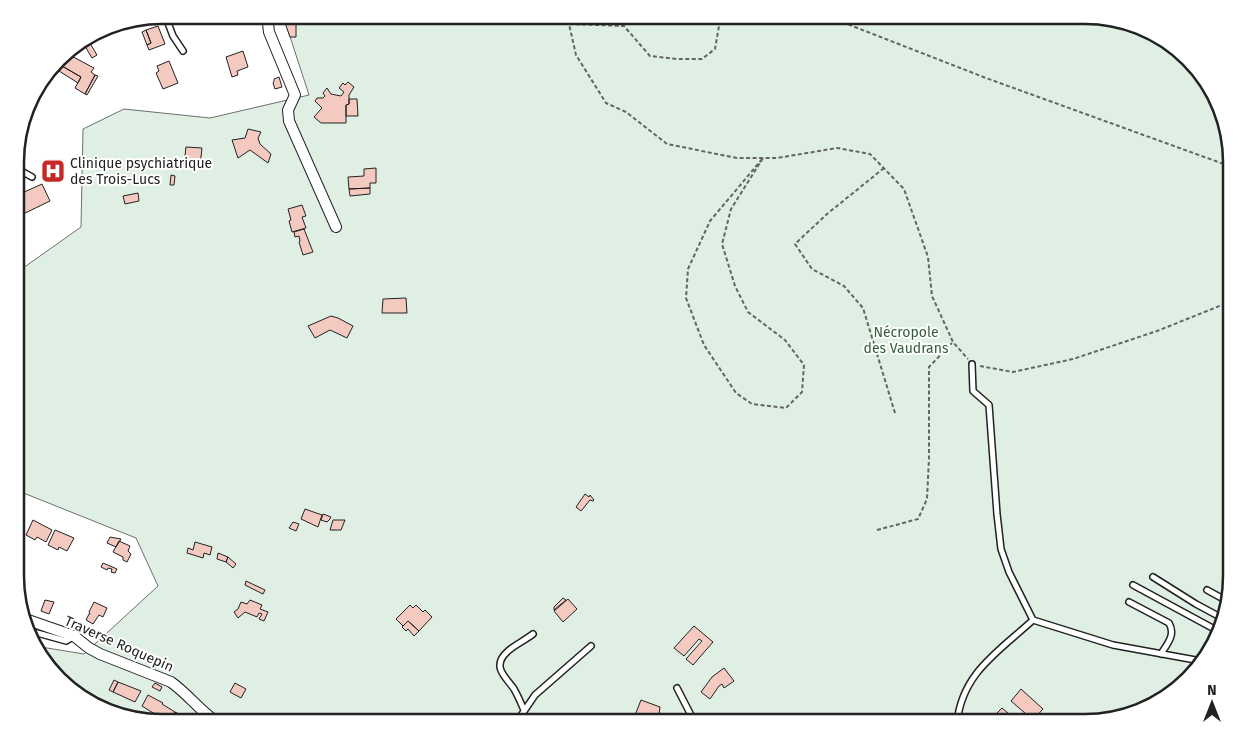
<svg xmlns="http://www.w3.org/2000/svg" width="1247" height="738" font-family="'Fira Sans',sans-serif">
<rect width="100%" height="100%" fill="#fff"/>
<path fill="#e0efe3" stroke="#6f6f6f" d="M 283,15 L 1085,15 L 1159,35 L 1207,81 L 1232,152 L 1232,585 L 1212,650 L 1159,703 L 1094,723 L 162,723 L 88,703 L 40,657 L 35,646 L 84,654 L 158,586 L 136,538 L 16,490 L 16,273 L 81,227 L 83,129 L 124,109 L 210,118 L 309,95 Z"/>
<path fill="#f3c9c0" stroke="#222" d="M 291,21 L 296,21 L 296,37 L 290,37 L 285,23 L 291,23 Z
M 158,26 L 165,44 L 149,50 L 147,45 L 151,43 L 146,30 Z
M 146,30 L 151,43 L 147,45 L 142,32 Z
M 87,38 L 97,55 L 92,58 L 82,41 Z
M 243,51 L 248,67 L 237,71 L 238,75 L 232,77 L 226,57 Z
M 64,52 L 94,68 L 91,72 L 95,75 L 85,94 L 75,88 L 81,77 L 62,66 L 59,71 L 52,68 Z
M 169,61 L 178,83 L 163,89 L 156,73 L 159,71 L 157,66 Z
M 62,66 L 81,77 L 78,83 L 59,71 Z
M 95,75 L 98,76 L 87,95 L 85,94 Z
M 279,77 L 282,87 L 275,89 L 273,83 L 274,81 L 274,79 Z
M 348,82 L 354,87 L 349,95 L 349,104 L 346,105 L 346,123 L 321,123 L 314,117 L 322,108 L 315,101 L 317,98 L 323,98 L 325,96 L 323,93 L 327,88 L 331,94 L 341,96 L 344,92 L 339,88 L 343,83 L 345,85 Z
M 349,99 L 357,99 L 358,116 L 346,116 L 346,105 L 349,104 Z
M 248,129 L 261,132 L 258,138 L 260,144 L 271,154 L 268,163 L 250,150 L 238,158 L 232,140 L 245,138 Z
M 186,147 L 202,148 L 200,166 L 184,164 Z
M 376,168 L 376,183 L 370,183 L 370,188 L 349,189 L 348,177 L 364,176 L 364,169 Z
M 171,175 L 175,176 L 174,185 L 170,185 Z
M 42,184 L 50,201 L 19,216 L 16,210 L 16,188 L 22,193 Z
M 370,188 L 370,194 L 350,196 L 349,189 Z
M 138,193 L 139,201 L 125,204 L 123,196 Z
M 302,205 L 306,216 L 302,217 L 306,228 L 292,232 L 289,221 L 291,220 L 288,209 Z
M 304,229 L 313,252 L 303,255 L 299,242 L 300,241 L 299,236 L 295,237 L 294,232 Z
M 406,298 L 407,313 L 382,313 L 383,299 Z
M 331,316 L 338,318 L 353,326 L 347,338 L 330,330 L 315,338 L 308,326 Z
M 585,494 L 589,497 L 590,495 L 594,500 L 593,501 L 590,500 L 581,511 L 576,507 Z
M 305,509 L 322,515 L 318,527 L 301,519 Z
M 323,514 L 331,517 L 330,519 L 327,522 L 321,520 Z
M 33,520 L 52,530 L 46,542 L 37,537 L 35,540 L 26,535 Z
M 333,520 L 345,520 L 341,530 L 330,530 Z
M 293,522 L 299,524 L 296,531 L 289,528 Z
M 55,530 L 74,538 L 67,551 L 59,547 L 58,550 L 48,545 Z
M 110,537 L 121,539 L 116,547 L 107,543 Z
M 119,541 L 130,546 L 128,551 L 131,554 L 127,562 L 123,560 L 123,557 L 113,552 Z
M 195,542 L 212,547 L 210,555 L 204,553 L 203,558 L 187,553 L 188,548 L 193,550 Z
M 218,553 L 228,557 L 226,562 L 217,559 Z
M 228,557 L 236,564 L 233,568 L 226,562 Z
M 103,563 L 117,569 L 115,573 L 111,572 L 112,569 L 108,568 L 107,570 L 101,567 Z
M 246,581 L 265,590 L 263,594 L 245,585 Z
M 563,598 L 566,600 L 554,610 L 554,607 Z
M 568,599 L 577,609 L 563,622 L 554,611 Z
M 45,600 L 54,602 L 49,614 L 41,611 Z
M 250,600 L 262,605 L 260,609 L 268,612 L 264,621 L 259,619 L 262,614 L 259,613 L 257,617 L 245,612 L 238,618 L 234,612 L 238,609 L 241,602 L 247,604 Z
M 94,602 L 107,608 L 103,617 L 99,615 L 93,624 L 86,620 L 89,614 L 90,614 L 89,612 Z
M 410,605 L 413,608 L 416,605 L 423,612 L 425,610 L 432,617 L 419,631 L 408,621 L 403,626 L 396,619 Z
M 408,621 L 419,631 L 414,636 L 408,629 L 406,631 L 402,627 Z
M 694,626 L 713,642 L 693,665 L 686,659 L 702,641 L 699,639 L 684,656 L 674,648 Z
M 724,668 L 734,681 L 724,688 L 722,684 L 719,686 L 710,699 L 701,692 L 712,677 Z
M 114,680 L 118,682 L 113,692 L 109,690 Z
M 118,682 L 141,691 L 135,702 L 113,692 Z
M 155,683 L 162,687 L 160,691 L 152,687 Z
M 235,683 L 246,689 L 241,698 L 230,692 Z
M 1021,689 L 1043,709 L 1033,720 L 1011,701 Z
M 148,695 L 163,703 L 162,704 L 175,712 L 169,723 L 142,706 Z
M 641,700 L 660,707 L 658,723 L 632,723 Z
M 1002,708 L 1009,714 L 1002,722 L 995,715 Z
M 175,712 L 179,714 L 174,723 L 170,723 Z
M 558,717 L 559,723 L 545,723 L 545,719 Z"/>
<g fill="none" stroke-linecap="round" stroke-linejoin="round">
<g stroke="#222" stroke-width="8">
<path id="lane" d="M 165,15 L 173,36 L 183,51
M 16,168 L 32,177
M 1153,577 L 1196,604 L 1222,618
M 1133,585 L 1218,631
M 1207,590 L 1227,601
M 1129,602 L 1169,623 C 1176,635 1167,644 1161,654
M 1033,620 L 1113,645 L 1201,661
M 30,631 L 66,641 L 73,637
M 677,688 L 695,723
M 524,710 C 521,703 518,696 514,689 C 506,677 491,667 507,652 C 514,645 524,641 533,634
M 516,723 L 535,695 L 591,646
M 957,723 C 962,673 998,652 1033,620 L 1009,572 L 1001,549 L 997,514 L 989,405 L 973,391 L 972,364"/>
</g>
<g stroke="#222" stroke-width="12">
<path id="street" d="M 267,15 L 269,32 L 295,95 L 288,110 L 289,121 L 336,227
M 25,619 L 74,636 L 89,648 L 100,654 L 171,682 C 188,694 200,711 218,723"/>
</g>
<path stroke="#646464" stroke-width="2" stroke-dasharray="4 2.5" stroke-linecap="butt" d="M 725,15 L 719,26 L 715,49 L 702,59 L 677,59 L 650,56 L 624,26 L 569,24 L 576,55 L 606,103 L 626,112 L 667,144 L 737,158 L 777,158 L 837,148 L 870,154 L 904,189 L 928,257 L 932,296 L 953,342 L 968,359
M 824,15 L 986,78 L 1232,167
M 763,158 L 731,209 L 722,244 L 735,286 L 748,312 L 785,340 L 804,365 L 802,392 L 786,408 L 752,404 L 736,393 L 704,345 L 686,298 L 688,269 L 710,221 Z
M 884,168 L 827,214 L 795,244 L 812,269 L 844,286 L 863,308 L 895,413
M 980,366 L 1013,372 L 1073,359 L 1157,331 L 1232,301
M 877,530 L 918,519 L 927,499 L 929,458 L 929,367 L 952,343"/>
<use href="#lane" stroke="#fff" stroke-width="5"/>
<use href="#street" stroke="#fff" stroke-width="10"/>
</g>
<defs>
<g id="hospital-square" transform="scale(1.25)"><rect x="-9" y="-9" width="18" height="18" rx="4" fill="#c62828" stroke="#fff"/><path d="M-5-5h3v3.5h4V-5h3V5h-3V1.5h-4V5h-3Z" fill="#fff"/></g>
</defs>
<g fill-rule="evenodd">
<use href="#hospital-square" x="53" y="171"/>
</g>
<g text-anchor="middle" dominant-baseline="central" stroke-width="4" stroke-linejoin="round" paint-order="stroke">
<g font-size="14" fill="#222" stroke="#fff" text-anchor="start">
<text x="70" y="163">Clinique psychiatrique<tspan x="70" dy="16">des Trois-Lucs</tspan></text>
</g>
<g font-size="14" fill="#2f5e38" stroke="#fff">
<text x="906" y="332">Nécropole<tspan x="906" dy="16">des Vaudrans</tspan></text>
</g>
<g font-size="14" fill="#222" stroke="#fff">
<text transform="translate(119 644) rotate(24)">Traverse Roquepin</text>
</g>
</g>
<path d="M0 0H1247V738H0ZM162 24H1085A138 138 0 0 1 1223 162V576A138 138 0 0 1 1085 714H162A138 138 0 0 1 24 576V162A138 138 0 0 1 162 24Z" fill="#fff" fill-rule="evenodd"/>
<path fill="none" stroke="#222" stroke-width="2.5" d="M162 24H1085A138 138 0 0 1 1223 162V576A138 138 0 0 1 1085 714H162A138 138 0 0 1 24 576V162A138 138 0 0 1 162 24Z"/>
<g transform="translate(1212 703)" stroke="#ffffff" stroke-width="4" paint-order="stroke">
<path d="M0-4L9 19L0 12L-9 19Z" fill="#222222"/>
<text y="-8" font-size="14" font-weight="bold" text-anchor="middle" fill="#222222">N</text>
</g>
</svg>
